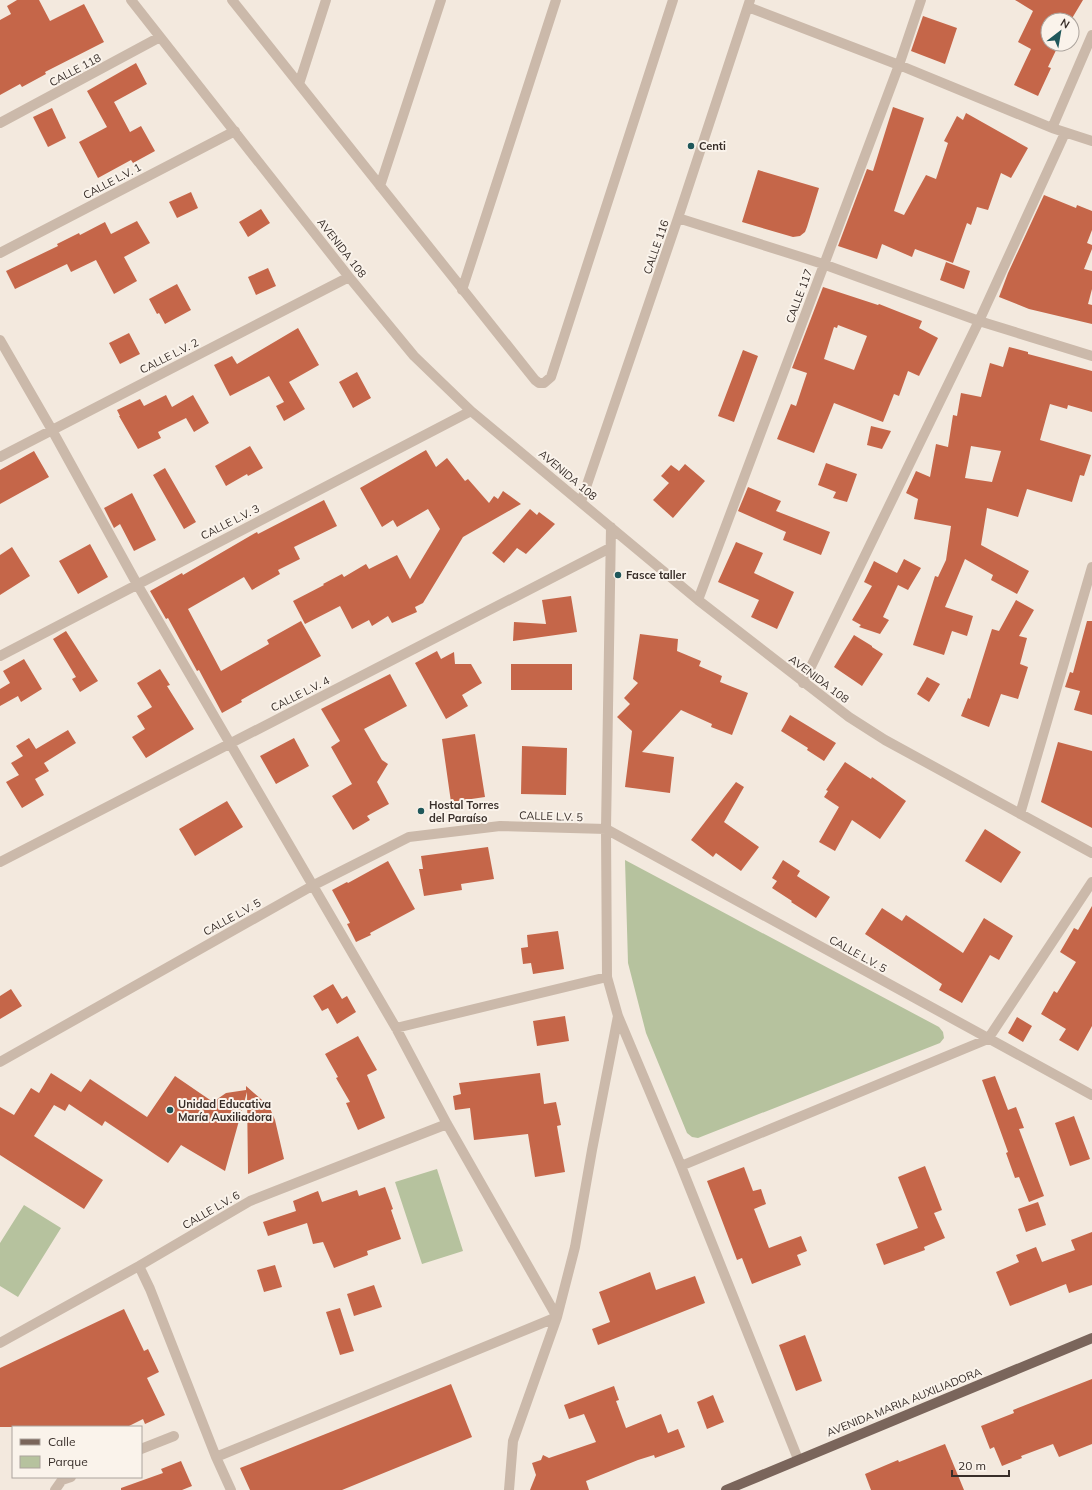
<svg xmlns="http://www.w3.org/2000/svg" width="1092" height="1490" font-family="Mulish,sans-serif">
<rect width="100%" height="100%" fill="#f3e9de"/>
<path fill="#b6c29e" d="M 625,860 L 939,1027 L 943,1032 L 944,1038 L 940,1043 L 698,1138 L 692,1137 L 687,1133 L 646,1033 L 628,963 Z
M 437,1169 L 463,1251 L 422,1264 L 395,1182 Z
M 24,1205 L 61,1228 L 18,1297 L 0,1286 L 0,1243 Z"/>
<path fill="#c56649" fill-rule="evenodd" d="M 17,0 L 39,0 L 50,21 L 84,4 L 104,42 L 45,72 L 46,74 L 22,87 L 20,84 L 0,95 L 0,20 L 11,14 L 7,6 Z
M 1015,0 L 1083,0 L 1071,20 L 1048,20 L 1048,44 L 1059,44 L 1048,67 L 1051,68 L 1038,96 L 1014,85 L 1031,49 L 1018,42 L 1033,11 Z
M 923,16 L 957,28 L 945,64 L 911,51 Z
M 136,63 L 147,84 L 114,102 L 130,132 L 141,126 L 155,151 L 133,163 L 131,160 L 98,178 L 79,142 L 107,127 L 87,91 Z
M 893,107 L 924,118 L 894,211 L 904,215 L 926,175 L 936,179 L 948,143 L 944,141 L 957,116 L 963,120 L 966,113 L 1028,148 L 1011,178 L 1001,173 L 988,210 L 977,207 L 971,225 L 967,223 L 953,263 L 915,249 L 912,257 L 882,244 L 877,259 L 838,246 L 867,169 L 873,171 Z
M 52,108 L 66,138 L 48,147 L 33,117 Z
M 758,170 L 819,188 L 807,227 L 805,232 L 800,236 L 793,237 L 742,222 Z
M 191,192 L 198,208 L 177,218 L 169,202 Z
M 1044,195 L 1076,208 L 1077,205 L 1092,211 L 1092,230 L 1087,243 L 1092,245 L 1092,249 L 1084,269 L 1092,271 L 1092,289 L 1088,304 L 1092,305 L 1092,324 L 1029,309 L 999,297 L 1008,273 Z
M 261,209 L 270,223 L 248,237 L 239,222 Z
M 137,221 L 150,243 L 124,257 L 137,281 L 114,294 L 96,260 L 71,272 L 67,264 L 15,289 L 6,271 L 58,246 L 57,244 L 79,233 L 80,235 L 105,222 L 111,234 Z
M 946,262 L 970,271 L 964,289 L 940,280 Z
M 268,268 L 276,286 L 256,295 L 248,277 Z
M 177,284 L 191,310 L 165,324 L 159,313 L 157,314 L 149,299 Z
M 823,287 L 878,305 L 879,304 L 922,321 L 919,328 L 938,338 L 919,376 L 908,371 L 899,396 L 894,394 L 883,422 L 834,403 L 814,453 L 777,439 L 791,404 L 796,406 L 807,373 L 792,368 ZM 838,325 L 867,336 L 854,370 L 824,359 L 834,327 L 837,328 Z
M 298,328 L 319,365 L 289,382 L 305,409 L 284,421 L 276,406 L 284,402 L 269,376 L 230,396 L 214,365 L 232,356 L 237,364 Z
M 129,333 L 140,354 L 120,364 L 109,343 Z
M 1009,347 L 1028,352 L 1028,354 L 1092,371 L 1092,412 L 1068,405 L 1067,409 L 1050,404 L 1040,440 L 1091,455 L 1084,476 L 1080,475 L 1072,502 L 1027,489 L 1018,517 L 987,508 L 981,545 L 1029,571 L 1017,594 L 991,580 L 993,575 L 965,559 L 945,607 L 973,616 L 967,636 L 952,631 L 944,655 L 913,645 L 935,576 L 938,577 L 946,560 L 951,526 L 914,519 L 918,499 L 906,493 L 916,471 L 930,477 L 936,444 L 948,447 L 953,415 L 957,416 L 961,393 L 981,397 L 990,363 L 1003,367 ZM 971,446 L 1001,451 L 992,482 L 965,478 Z
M 743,350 L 758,356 L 734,422 L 718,416 Z
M 357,372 L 371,398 L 353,408 L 339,382 Z
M 166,395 L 172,407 L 193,395 L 209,423 L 194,432 L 186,418 L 158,432 L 161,438 L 138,449 L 119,416 L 120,416 L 117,410 L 140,399 L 144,406 Z
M 871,426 L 891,431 L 882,449 L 867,445 Z
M 250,446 L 263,468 L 248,476 L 247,474 L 226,486 L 215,466 Z
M 426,450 L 436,467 L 447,458 L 465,481 L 468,479 L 489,503 L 494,496 L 498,499 L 503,491 L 521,504 L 463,537 L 423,603 L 415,607 L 417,612 L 392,623 L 388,616 L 372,626 L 369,620 L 352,629 L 340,606 L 305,624 L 293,601 L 324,585 L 323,584 L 342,574 L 344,577 L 366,564 L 369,569 L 397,555 L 410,579 L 440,529 L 428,509 L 397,527 L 393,520 L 382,527 L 360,488 Z
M 34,451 L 49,477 L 0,504 L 0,470 Z
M 826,463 L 857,474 L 847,502 L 833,498 L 836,492 L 818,485 Z
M 685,464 L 705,481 L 673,518 L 653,500 L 669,483 L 661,476 L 671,465 L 679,471 Z
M 165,468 L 196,522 L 184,529 L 153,475 Z
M 748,487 L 781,501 L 776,511 L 830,532 L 821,555 L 783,540 L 786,532 L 738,511 Z
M 132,493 L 156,540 L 134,551 L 120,524 L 114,528 L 104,508 Z
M 324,500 L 337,526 L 294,547 L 300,559 L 278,570 L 280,574 L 252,590 L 244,577 L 188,609 L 221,671 L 269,644 L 267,640 L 301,621 L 321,656 L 266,686 L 241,700 L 242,702 L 222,713 L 199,670 L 197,671 L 168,618 L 166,619 L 150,591 L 182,573 L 183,575 L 257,532 L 258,534 Z
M 530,509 L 537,515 L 539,512 L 555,524 L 526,554 L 517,548 L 504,563 L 492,553 Z
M 736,542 L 763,553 L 754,573 L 794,592 L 777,629 L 751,617 L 759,600 L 718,582 Z
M 90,544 L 108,577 L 78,594 L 59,561 Z
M 12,547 L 30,576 L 0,595 L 0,555 Z
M 904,559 L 921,568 L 908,590 L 898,585 L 883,617 L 889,620 L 880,634 L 859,627 L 861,625 L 852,620 L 872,586 L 864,582 L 874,561 L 897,573 Z
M 571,596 L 577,632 L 513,641 L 514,622 L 546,624 L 542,600 Z
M 1016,600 L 1034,610 L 1019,636 L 1027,638 L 1020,664 L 1028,667 L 1018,699 L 1001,694 L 989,727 L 961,716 L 968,698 L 970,699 L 992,629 L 999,631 Z
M 1087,621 L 1092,621 L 1092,715 L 1074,710 L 1080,691 L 1065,687 L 1070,672 L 1073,673 Z
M 66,631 L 98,681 L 80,692 L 72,679 L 76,677 L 53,639 Z
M 640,634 L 678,639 L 677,651 L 701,661 L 699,666 L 722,676 L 720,682 L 748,693 L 732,735 L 711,727 L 712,724 L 681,710 L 642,752 L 674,757 L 670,793 L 625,787 L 632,731 L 617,717 L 630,704 L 624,698 L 638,683 L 633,679 Z
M 854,635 L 872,646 L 872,647 L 883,654 L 862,686 L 834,667 Z
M 437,651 L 441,659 L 454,652 L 455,664 L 471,664 L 482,683 L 462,695 L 468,706 L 446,719 L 415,663 Z
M 24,659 L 42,689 L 21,702 L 18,696 L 0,706 L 0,689 L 10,683 L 3,671 Z
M 511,664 L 572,664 L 572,690 L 511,690 Z
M 160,669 L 170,685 L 167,686 L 194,729 L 146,758 L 132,737 L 145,729 L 137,716 L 152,707 L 137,683 Z
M 390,674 L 407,706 L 364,729 L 382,760 L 388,764 L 377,782 L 389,804 L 367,816 L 370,820 L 353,830 L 332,796 L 352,784 L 331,747 L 340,741 L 321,709 Z
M 927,677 L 940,684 L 929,702 L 917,694 Z
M 790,715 L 836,743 L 824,761 L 807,750 L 808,748 L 781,731 Z
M 68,730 L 76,743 L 44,763 L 49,771 L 35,779 L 44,795 L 22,808 L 6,782 L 19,775 L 11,763 L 23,756 L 16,746 L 29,738 L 36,749 Z
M 475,734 L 485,797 L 451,802 L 442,739 Z
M 294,738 L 309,766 L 276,784 L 260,756 Z
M 1058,742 L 1092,751 L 1092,828 L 1041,802 Z
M 522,746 L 567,748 L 566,795 L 521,794 Z
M 845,762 L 871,779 L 872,777 L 906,801 L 880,839 L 852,820 L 835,851 L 819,842 L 839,807 L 824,797 L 828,791 L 826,790 Z
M 736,782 L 744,787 L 724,822 L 759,847 L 741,871 L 716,853 L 713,857 L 691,840 Z
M 227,801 L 243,827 L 195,856 L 179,829 Z
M 985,829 L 1021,852 L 1001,883 L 965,861 Z
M 488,847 L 494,879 L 461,884 L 462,890 L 424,896 L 419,869 L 423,869 L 421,856 Z
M 783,860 L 800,871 L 797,876 L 830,897 L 816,918 L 791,902 L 792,901 L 772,888 L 777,881 L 772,878 Z
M 388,861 L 415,909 L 370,933 L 371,935 L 356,942 L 347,924 L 350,923 L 332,890 L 347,882 L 348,883 Z
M 1092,906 L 1092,1026 L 1078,1051 L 1059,1040 L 1066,1029 L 1041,1014 L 1054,991 L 1057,993 L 1076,962 L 1060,952 L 1074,928 L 1078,930 Z
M 882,908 L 902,921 L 906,915 L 963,953 L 984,918 L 1013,936 L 999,960 L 990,955 L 962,1003 L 939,990 L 942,984 L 865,934 Z
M 558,931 L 564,969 L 533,974 L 531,963 L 523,964 L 521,948 L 528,947 L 527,935 Z
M 333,984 L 342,999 L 347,996 L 356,1012 L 337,1024 L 328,1008 L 322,1011 L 313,996 Z
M 11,989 L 22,1006 L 0,1019 L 0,996 Z
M 565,1016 L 569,1041 L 537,1046 L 533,1021 Z
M 1017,1017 L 1032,1026 L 1023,1042 L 1008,1033 Z
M 358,1036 L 377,1070 L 367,1075 L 385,1118 L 358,1130 L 346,1103 L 350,1102 L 336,1078 L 338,1077 L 325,1054 Z
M 51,1073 L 81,1092 L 90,1079 L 147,1117 L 175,1076 L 213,1102 L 226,1093 L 246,1090 L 246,1086 L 269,1106 L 275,1120 L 284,1159 L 248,1174 L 247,1092 L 225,1171 L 181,1145 L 168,1163 L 105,1121 L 102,1126 L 69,1104 L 65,1111 L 54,1105 L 34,1136 L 103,1180 L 84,1209 L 0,1155 L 0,1107 L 14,1115 L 31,1088 L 39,1093 Z
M 540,1073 L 544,1104 L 556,1102 L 561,1125 L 557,1126 L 565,1172 L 535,1177 L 528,1134 L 474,1140 L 470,1108 L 455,1110 L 453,1096 L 461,1094 L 459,1083 Z
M 995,1076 L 1008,1110 L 1016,1107 L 1024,1128 L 1019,1129 L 1044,1196 L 1029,1202 L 1019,1177 L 1015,1178 L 1006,1153 L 1008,1152 L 982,1080 Z
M 1074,1116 L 1090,1159 L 1070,1166 L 1055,1123 Z
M 925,1166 L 942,1210 L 934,1213 L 945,1238 L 924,1247 L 925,1250 L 884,1265 L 876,1244 L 918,1228 L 898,1177 Z
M 744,1167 L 753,1191 L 761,1189 L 766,1204 L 754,1209 L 769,1248 L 801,1236 L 807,1251 L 797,1255 L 801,1265 L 752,1284 L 742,1258 L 737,1260 L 707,1181 Z
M 385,1187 L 393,1209 L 391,1210 L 401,1239 L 367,1251 L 368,1255 L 334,1268 L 323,1242 L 313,1244 L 307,1223 L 268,1236 L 263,1222 L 296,1211 L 293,1201 L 318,1191 L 322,1202 L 357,1190 L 359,1196 Z
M 1038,1202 L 1046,1225 L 1026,1232 L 1018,1209 Z
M 1092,1232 L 1092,1285 L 1069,1293 L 1066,1284 L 1010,1306 L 996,1272 L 1019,1262 L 1016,1255 L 1036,1247 L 1042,1262 L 1075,1250 L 1071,1240 Z
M 275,1265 L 282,1287 L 264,1292 L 257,1270 Z
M 650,1272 L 656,1290 L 695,1276 L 705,1303 L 598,1345 L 592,1329 L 610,1322 L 599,1292 Z
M 374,1285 L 382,1307 L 354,1316 L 347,1294 Z
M 340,1308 L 354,1351 L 340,1355 L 326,1312 Z
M 124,1309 L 144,1351 L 148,1349 L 159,1372 L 147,1378 L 165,1415 L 145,1424 L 143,1419 L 127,1427 L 0,1427 L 0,1368 Z
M 805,1335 L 822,1381 L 796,1391 L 779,1345 Z
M 1092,1379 L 1092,1444 L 1059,1457 L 1053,1444 L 1021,1456 L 1022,1458 L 1002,1466 L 994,1447 L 990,1449 L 981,1426 L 1014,1413 L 1013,1410 Z
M 451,1384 L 472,1437 L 342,1490 L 250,1490 L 240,1468 Z
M 614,1386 L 619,1400 L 616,1401 L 626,1428 L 661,1414 L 668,1433 L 678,1429 L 685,1447 L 655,1458 L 654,1455 L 638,1460 L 586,1481 L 589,1490 L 530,1490 L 536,1475 L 532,1463 L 541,1460 L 543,1455 L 549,1458 L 596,1442 L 584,1414 L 569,1419 L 564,1405 Z
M 713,1395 L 724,1422 L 707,1429 L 697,1402 Z
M 945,1444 L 964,1490 L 871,1490 L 865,1474 L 898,1460 L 899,1462 Z
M 181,1461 L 192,1486 L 182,1490 L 121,1490 L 121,1488 L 163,1473 L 161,1469 Z"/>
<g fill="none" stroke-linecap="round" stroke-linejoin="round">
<path stroke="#cbb9aa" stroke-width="10" d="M 131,0 L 349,277 L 414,356 L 471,411 L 698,600 L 849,717 L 885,740 L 1092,853
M 232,0 L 535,380 L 539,383 L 544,383 L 551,377 L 673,0
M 748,7 L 899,65 L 1052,128 L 1092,141
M 299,84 L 326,0
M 0,123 L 160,37
M 1052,128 L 1092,35
M 380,186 L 441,0
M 678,218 L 823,264 L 979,321 L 1092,356
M 0,253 L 235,131
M 462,290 L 556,0
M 0,340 L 52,430 L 137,584 L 396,1028 L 447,1124 L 557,1317 L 216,1457
M 0,457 L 349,277
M 581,502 L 678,218 L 750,0
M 698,600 L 899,65 L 921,0
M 0,656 L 471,411
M 803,683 L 979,321 L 1065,133
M 1020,814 L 1092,567
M 0,862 L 610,548
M 618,1016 L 681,1166 L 798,1459
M 396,1028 L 607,977
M 0,1062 L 312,886 L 409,837 L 500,826 L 606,829 L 1092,1095
M 681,1166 L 988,1039 L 1092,882
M 139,1266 L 150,1289 L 216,1457 L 231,1490
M 0,1343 L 139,1266 L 250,1201 L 447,1124
M 141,1449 L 174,1436
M 55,1490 L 62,1480 L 71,1477
M 509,1490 L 513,1441 L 557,1317 L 575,1247 L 592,1150 L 618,1016 L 607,977 L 606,829 L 611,527"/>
<path stroke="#7a655b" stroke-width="10" d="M 726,1490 L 1092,1338"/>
</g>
<g fill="#1f575a" stroke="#faf3eb" stroke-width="1.5">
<circle cx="691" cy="146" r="4"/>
<circle cx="618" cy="575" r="4"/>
<circle cx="421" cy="811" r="4"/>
<circle cx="170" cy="1110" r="4"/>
</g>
<g text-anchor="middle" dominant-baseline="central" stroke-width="4" stroke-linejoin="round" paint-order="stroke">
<g font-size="11" fill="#382e29" stroke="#faf3eb">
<text transform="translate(75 70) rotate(-28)">CALLE 118</text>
<text transform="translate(112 181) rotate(-28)">CALLE L.V. 1</text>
<text transform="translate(656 247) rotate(-71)">CALLE 116</text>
<text transform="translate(342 248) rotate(52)">AVENIDA 108</text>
<text transform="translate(799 296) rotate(-70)">CALLE 117</text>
<text transform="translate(169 356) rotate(-27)">CALLE L.V. 2</text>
<text transform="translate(568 475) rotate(40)">AVENIDA 108</text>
<text transform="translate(230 522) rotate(-27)">CALLE L.V. 3</text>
<text transform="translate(819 679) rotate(37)">AVENIDA 108</text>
<text transform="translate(300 694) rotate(-27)">CALLE L.V. 4</text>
<text transform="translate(551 816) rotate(2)">CALLE L.V. 5</text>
<text transform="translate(232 917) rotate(-29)">CALLE L.V. 5</text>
<text transform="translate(858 954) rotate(29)">CALLE L.V. 5</text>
<text transform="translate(211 1210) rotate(-30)">CALLE L.V. 6</text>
<text transform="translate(904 1402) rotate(-22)">AVENIDA MARIA AUXILIADORA</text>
</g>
<g font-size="11" font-weight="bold" fill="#382e29" stroke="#faf3eb" text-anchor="start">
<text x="699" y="146">Centi</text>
<text x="626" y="575">Fasce taller</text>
<text x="429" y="805">Hostal Torres<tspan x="429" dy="13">del Paraíso</tspan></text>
<text x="178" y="1104">Unidad Educativa<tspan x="178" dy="13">María Auxiliadora</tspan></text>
</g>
</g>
<rect x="12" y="1426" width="130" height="52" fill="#faf3eb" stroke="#aca49d"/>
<rect x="20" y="1439" width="20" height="6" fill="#7a655b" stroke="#aca49d"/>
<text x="48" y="1446" font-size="12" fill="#382e29">Calle</text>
<rect x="20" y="1456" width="20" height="12" fill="#b6c29e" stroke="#aca49d"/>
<text x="48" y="1466" font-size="12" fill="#382e29">Parque</text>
<g transform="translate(1060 32) rotate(31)"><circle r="19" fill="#faf3eb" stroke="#aca49d"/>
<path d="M0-3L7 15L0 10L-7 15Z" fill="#1f575a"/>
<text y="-6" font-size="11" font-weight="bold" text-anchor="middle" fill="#382e29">N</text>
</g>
<path d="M952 1470v6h57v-6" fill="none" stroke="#382e29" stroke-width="2"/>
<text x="958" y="1470" font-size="12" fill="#382e29" stroke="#faf3eb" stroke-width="3" paint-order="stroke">20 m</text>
</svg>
